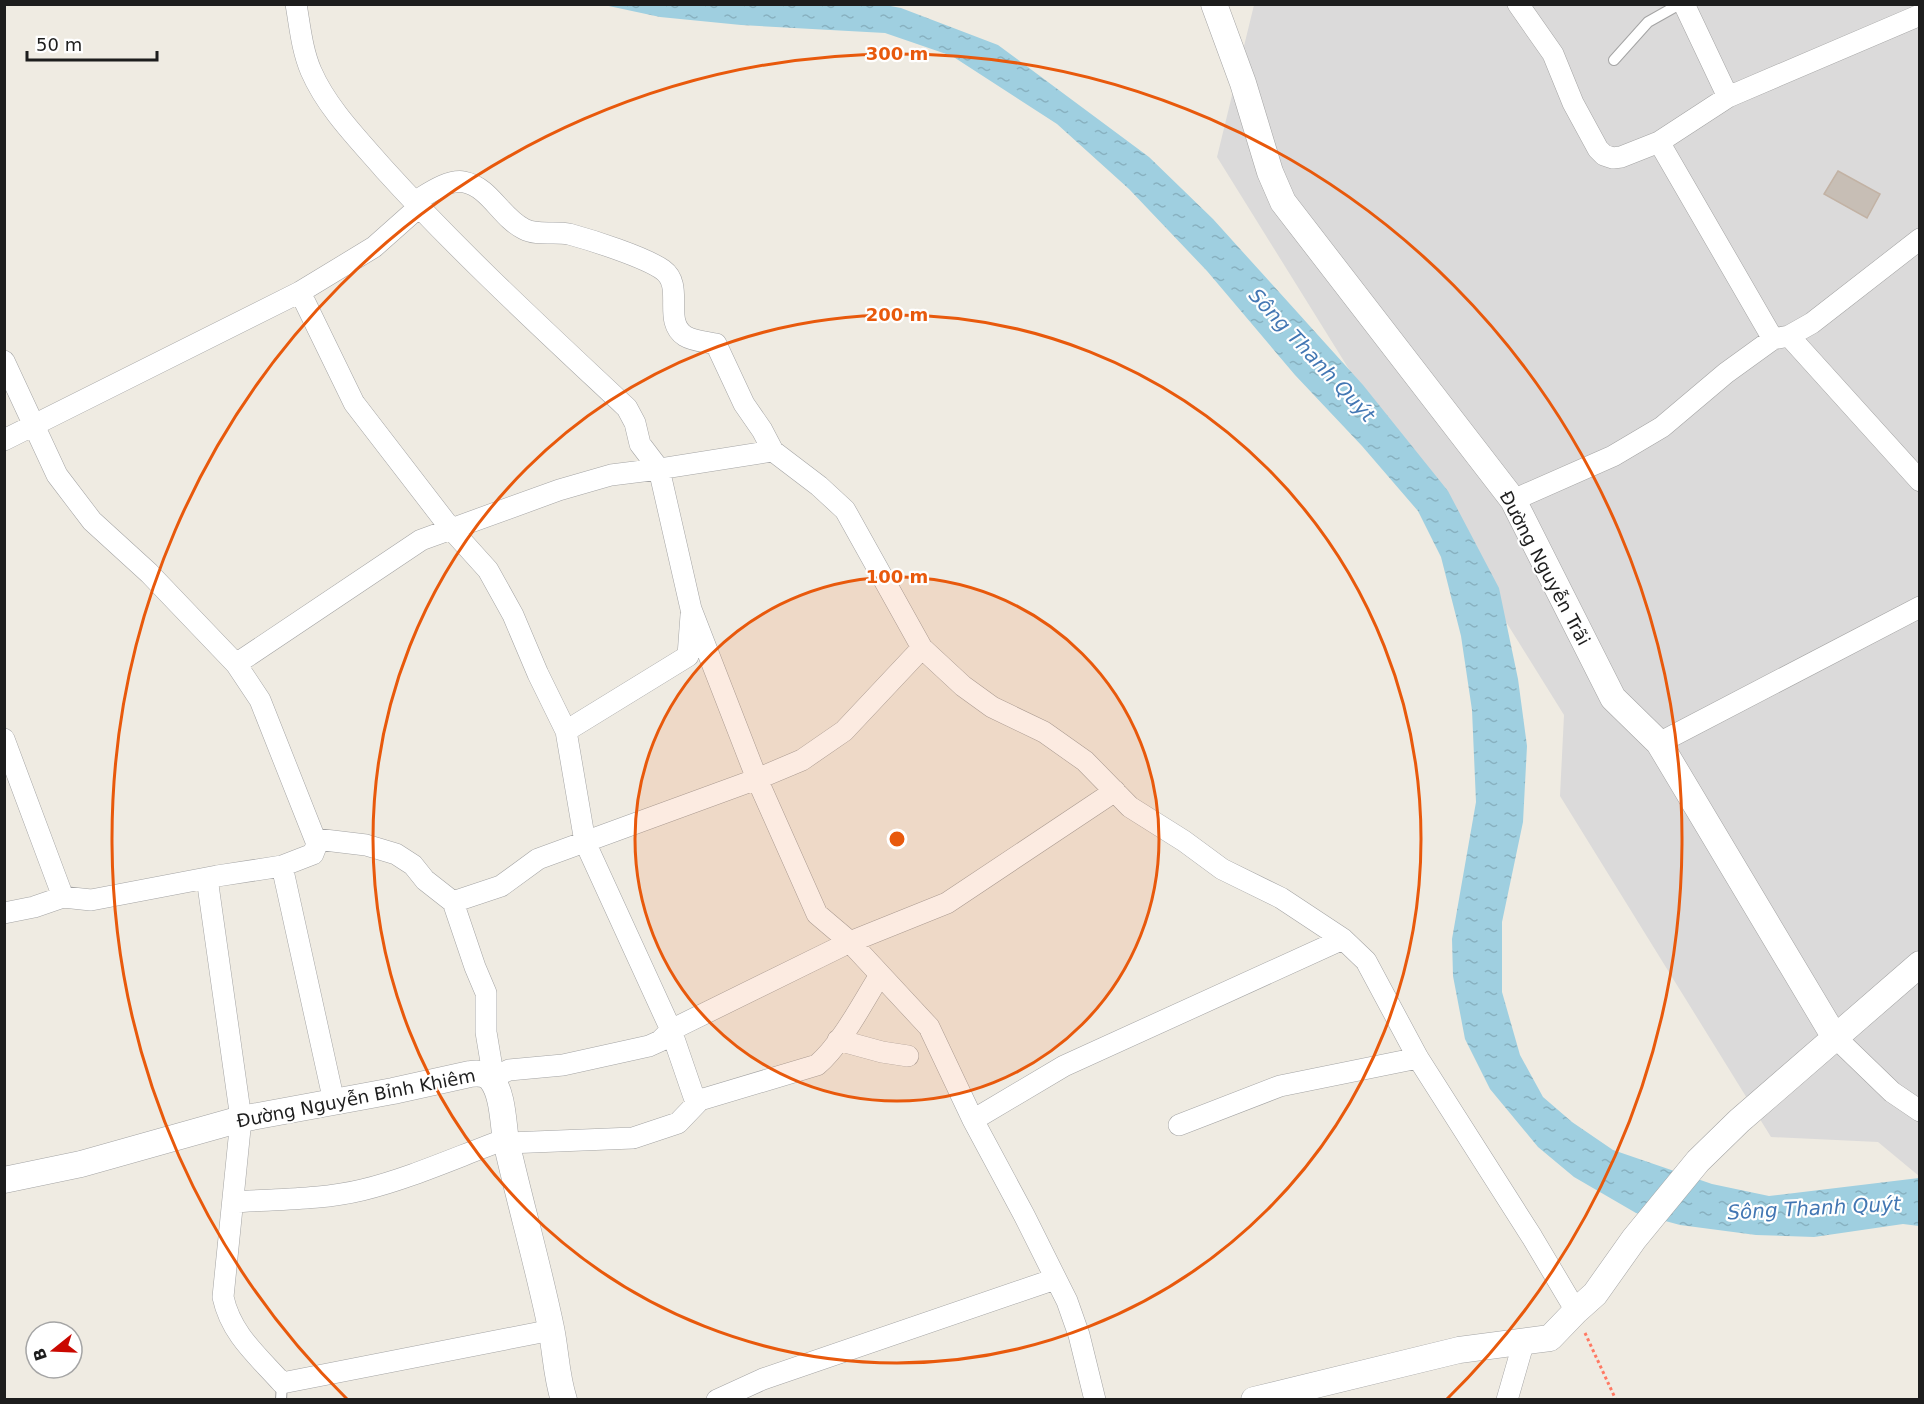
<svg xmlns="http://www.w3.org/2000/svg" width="1924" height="1404" font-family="'DejaVu Sans',sans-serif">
<defs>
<pattern id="water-ripples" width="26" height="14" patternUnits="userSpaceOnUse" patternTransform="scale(1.5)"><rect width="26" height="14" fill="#9fcfe0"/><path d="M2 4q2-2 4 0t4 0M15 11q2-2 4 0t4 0" fill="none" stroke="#88b1c0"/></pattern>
</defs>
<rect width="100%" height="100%" fill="#efebe2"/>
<path fill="#dbdada" d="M 1254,5 L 1919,5 L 1919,1176 L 1878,1142 L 1771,1137 L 1560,796 L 1564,715 L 1217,157 Z"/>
<path fill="url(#water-ripples)" d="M 880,4 L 901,8 L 998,45 L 1149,157 L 1213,219 L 1363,385 L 1448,491 L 1499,588 L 1518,679 L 1527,746 L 1523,822 L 1502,922 L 1502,992 L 1520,1055 L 1543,1097 L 1572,1122 L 1613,1150 L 1712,1184 L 1769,1196 L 1919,1178 L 1919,1226 L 1903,1224 L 1814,1237 L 1756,1235 L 1680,1225 L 1636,1213 L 1574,1177 L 1538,1147 L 1490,1089 L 1465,1039 L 1453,976 L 1452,939 L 1476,802 L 1472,710 L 1461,636 L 1441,557 L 1418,511 L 1362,446 L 1295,375 L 1207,271 L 1129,189 L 1057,124 L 952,56 L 885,33 L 741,25 L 660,17 L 604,5 Z"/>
<path fill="#c7beb5" stroke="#c2b2a4" stroke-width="1.5" d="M 1838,171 L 1880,194 L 1867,218 L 1824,194 Z"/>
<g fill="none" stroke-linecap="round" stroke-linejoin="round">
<g stroke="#a4a4a4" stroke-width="12">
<path id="service" d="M 1614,60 L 1648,22 L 1680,4
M 281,1400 L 282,1383"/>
</g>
<g stroke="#a4a4a4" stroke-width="22">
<path id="minor" d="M 296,4 C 300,27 302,50 311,71 C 327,108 358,139 384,169 C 460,253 544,330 627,408 L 635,423 L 640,444 L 659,469 L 773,451
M 1518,4 L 1553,54 L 1573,103 L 1598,149 L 1604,155 L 1613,158 L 1621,157 L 1659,142 L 1728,97 L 1920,15
M 1684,4 L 1728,97
M 1659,142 L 1773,339
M 414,202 C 428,194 448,179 464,182 C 490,187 501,218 524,229 C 537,236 554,231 569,234 C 591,240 645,257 663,270 C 685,286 662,321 685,336 C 693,341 707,342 716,344 L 744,404 L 762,430 L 773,451 L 819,486 L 845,510 L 922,648 L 963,686 L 992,707 L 1044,732 L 1085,761 L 1130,807 L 1184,841 L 1222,869 L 1281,898 L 1343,939 L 1366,961 L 1418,1058 L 1532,1237 L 1576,1311
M 300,292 L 354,403 L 451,529 L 488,570 L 513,615 L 538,674 L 566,731 L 585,842 L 671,1030 L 694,1097 L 700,1100 L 817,1065 C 841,1045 863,1002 880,975
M 1789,336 L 1920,481
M 4,361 L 57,475 L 92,521 L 149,573 L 236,664 L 260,700 L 317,844 L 313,854 L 282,866 L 217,876 L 91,900 L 63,897 L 34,907 L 4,913
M 4,440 L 300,292 L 374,247 L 419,207
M 1513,500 L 1613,456 L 1662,427 L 1726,373 L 1773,339 L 1789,336 L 1812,323 L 1920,239
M 236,664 L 421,540 L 559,490 L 611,475 L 659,469 L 691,609 L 757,779 L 817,914 L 850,942 L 929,1027 L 973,1120 L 1024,1215 L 1067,1301 L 1079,1335 L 1095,1400
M 566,731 L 688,656 L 691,615
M 4,739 L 63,897
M 1659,743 L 1920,607
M 316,839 L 366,845 L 396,854 L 413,865 L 425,880 L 453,902 L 475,967 L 486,993 L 486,1032 L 491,1062 L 486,1075
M 282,866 L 334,1102
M 207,878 L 241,1119 L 223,1297 C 231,1334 257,1355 282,1383 L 552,1330
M 453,902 L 501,886 L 538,859 L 757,779 L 802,760 L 844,731 L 922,648
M 1834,1036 L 1892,1092 L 1920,1111
M 838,1040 L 882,1052 L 908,1056
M 491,1078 L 509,1070 L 563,1065 L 649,1046 L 660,1041 L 671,1030 L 850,942 L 947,903 L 1115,791
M 973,1120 L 1064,1066 L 1343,939
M 1179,1125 L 1280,1086 L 1418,1058
M 507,1143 L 633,1138 L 678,1123 L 700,1100
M 233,1202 C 275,1199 321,1200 362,1190 C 411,1178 459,1156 506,1139
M 717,1400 L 763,1379 L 1055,1279
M 1507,1400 L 1524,1341"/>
</g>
<g stroke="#a4a4a4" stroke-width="27">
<path id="tertiary" d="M 1214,4 L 1243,83 L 1270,172 L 1283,202 L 1513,500 L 1613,698 L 1659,743 L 1834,1036
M 4,1180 L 81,1164 L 241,1119 L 393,1091 L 470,1074 C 477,1073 486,1073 491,1079 C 503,1093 503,1123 506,1141 C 520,1203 538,1265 551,1328 C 556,1352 556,1376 564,1400
M 1254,1400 L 1459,1350 L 1550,1338 L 1576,1311 L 1595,1294 L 1634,1239 L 1698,1161 L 1739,1121 L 1920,964"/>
</g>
<path stroke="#ff7963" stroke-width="3" stroke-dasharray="3 3" stroke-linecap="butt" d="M 1585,1333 L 1616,1400"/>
<use href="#service" stroke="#fff" stroke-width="10"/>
<use href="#minor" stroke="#fff" stroke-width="21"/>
<use href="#tertiary" stroke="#fff" stroke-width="26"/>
</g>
<circle cx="897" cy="839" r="262" fill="#e8590c" fill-opacity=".12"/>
<g fill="none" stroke="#e8590c" stroke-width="3">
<circle cx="897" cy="839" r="262"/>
<circle cx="897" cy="839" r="524"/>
<path d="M347 1399A785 785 0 1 1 1447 1399"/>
</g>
<g text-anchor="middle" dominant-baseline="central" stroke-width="4.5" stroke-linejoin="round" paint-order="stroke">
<g font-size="18" fill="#1d1d1d" stroke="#fff">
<text transform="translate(1545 568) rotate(62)">Đường Nguyễn Trãi</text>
<text transform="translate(356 1098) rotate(-11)">Đường Nguyễn Bỉnh Khiêm</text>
</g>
<g font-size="20" font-style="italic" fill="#4377b3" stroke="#fff">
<text transform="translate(1312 355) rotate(47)">Sông Thanh Quýt</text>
<text transform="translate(1814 1208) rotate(-3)">Sông Thanh Quýt</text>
</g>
</g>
<circle cx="897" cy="839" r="9" fill="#e8590c" stroke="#fff" stroke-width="3"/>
<g font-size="18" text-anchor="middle" font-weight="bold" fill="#e8590c" stroke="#fff" stroke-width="4.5" stroke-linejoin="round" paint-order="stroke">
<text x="897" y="60">300 m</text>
<text x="897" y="321">200 m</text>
<text x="897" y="583">100 m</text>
</g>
<rect width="1924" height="1404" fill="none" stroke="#1d1d1d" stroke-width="12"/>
<g transform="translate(54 1350) rotate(252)"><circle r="28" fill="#ffffff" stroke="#a5a5a5" stroke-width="1.5"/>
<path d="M0-4.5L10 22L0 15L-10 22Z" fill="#ca0800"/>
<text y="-9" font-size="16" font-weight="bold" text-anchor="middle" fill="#1d1d1d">B</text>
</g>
<path d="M27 51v9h130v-9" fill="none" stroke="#1d1d1d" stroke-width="3"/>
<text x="36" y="51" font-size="18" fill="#1d1d1d" stroke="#ffffff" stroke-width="4.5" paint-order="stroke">50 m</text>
</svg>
